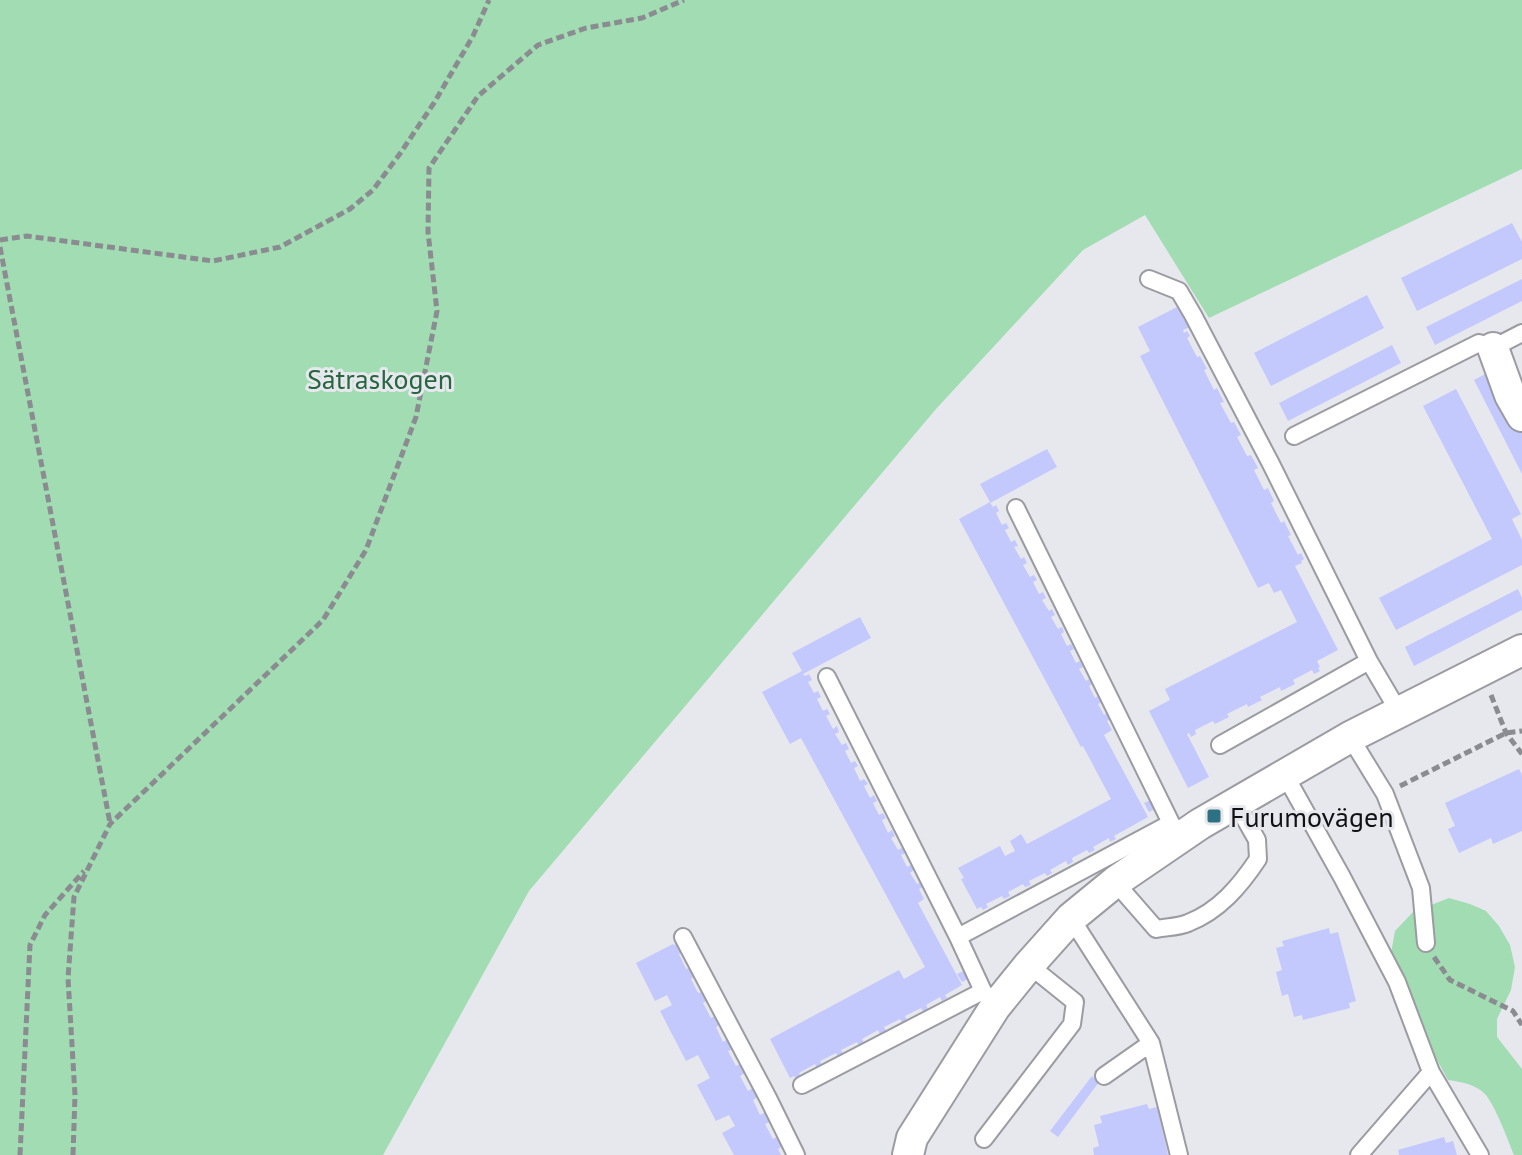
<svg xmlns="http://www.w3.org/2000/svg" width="1522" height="1155" font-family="'PT Sans',sans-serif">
<rect width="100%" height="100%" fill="#e7e8ee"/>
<path fill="#a1dcb2" d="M 0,0 L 1522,0 L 1522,169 L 1209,318 L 1145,215 L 1083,250 L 936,409 L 529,891 L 383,1155 L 0,1155 Z
M 1449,898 L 1470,904 L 1486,911 L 1499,926 L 1510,945 L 1515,967 L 1511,990 L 1497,1019 L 1497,1037 L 1522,1069 L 1522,1155 L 1514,1155 C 1508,1140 1495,1105 1485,1094 C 1475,1084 1462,1082 1448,1080 L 1435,1056 L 1391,953 L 1395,931 L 1413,912 Z"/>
<path fill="#c3c8fd" d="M 1512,223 L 1522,242 L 1522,259 L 1417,311 L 1401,278 Z
M 1522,279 L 1522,301 L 1435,345 L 1426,327 Z
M 1367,295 L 1384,328 L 1271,386 L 1254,353 Z
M 1179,306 L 1190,327 L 1183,330 L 1184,333 L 1187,331 L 1190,336 L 1187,338 L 1197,357 L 1200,356 L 1207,369 L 1204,370 L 1214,390 L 1217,388 L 1224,402 L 1220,403 L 1231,423 L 1234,422 L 1241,435 L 1237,437 L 1247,456 L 1251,455 L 1258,468 L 1254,470 L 1264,490 L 1268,488 L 1274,501 L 1271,503 L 1281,523 L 1284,521 L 1291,535 L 1288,536 L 1298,555 L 1301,553 L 1304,559 L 1301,561 L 1302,563 L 1295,566 L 1338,650 L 1317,661 L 1320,667 L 1318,668 L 1320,671 L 1314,674 L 1312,670 L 1293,680 L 1295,684 L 1281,691 L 1280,687 L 1260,697 L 1262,700 L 1248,707 L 1247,704 L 1227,714 L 1229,717 L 1215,724 L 1213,721 L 1195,730 L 1196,734 L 1191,737 L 1189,733 L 1187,734 L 1209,777 L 1188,788 L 1149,711 L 1170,700 L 1165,689 L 1297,622 L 1281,590 L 1274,593 L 1269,583 L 1258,588 L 1140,356 L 1150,351 L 1138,327 Z
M 1392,345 L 1401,363 L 1288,421 L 1279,403 Z
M 1491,371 L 1522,430 L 1522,474 L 1474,380 Z
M 1456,389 L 1521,514 L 1512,519 L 1522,540 L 1522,565 L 1396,630 L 1379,598 L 1492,539 L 1423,406 Z
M 1047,449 L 1057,467 L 990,503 L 993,507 L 996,505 L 999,511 L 996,513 L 1002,525 L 1006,523 L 1009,528 L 1005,530 L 1011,542 L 1015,540 L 1018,546 L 1014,547 L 1021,559 L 1024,557 L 1027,563 L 1023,565 L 1030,577 L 1034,575 L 1037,580 L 1033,582 L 1039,594 L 1043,592 L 1046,598 L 1042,600 L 1049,611 L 1052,609 L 1055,615 L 1051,617 L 1058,629 L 1062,627 L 1064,632 L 1061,634 L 1067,646 L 1071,644 L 1074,649 L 1070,651 L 1076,663 L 1080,661 L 1083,667 L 1079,669 L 1086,681 L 1089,679 L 1092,684 L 1089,686 L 1095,698 L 1098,696 L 1102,702 L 1098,704 L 1104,715 L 1108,713 L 1111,719 L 1107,721 L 1112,730 L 1104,735 L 1148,817 L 1114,836 L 1116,839 L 1110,842 L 1109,838 L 1093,847 L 1095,850 L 1089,853 L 1087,850 L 1072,858 L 1073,862 L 1068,865 L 1066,861 L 1050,870 L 1052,873 L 1047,876 L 1045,873 L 1029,881 L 1031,885 L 1025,887 L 1023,884 L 1008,892 L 1010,896 L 1004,899 L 1002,896 L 986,904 L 988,907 L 983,910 L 981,907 L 977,909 L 961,879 L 964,878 L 958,868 L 1000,846 L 1005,856 L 1015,851 L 1010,841 L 1021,834 L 1027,844 L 1111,799 L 1083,746 L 1081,747 L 959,519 L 990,502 L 980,484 Z
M 1518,589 L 1522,598 L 1522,610 L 1414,666 L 1405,647 Z
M 860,617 L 871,638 L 803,674 L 805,676 L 809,674 L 812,680 L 808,682 L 814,693 L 818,691 L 821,697 L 817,699 L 823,711 L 827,709 L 830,714 L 826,716 L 833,729 L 837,726 L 839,732 L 835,734 L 842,745 L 846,743 L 849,749 L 845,751 L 851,763 L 855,761 L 858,766 L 854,768 L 860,781 L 864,779 L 868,784 L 864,786 L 870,798 L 874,795 L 877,801 L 873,803 L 879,815 L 883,813 L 886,818 L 882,820 L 888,833 L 892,830 L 895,836 L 891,838 L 898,850 L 902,848 L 905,853 L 901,855 L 907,867 L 911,865 L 914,870 L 910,873 L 917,884 L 920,882 L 923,887 L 919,889 L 924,899 L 918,903 L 962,985 L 945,995 L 947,998 L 942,1001 L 940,997 L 926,1005 L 928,1009 L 923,1011 L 921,1008 L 905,1016 L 907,1020 L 902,1023 L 900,1019 L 884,1027 L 886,1031 L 880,1034 L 878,1030 L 862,1039 L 864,1043 L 859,1046 L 857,1042 L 841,1050 L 843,1054 L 838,1057 L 836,1053 L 820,1061 L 822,1065 L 817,1068 L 815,1064 L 799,1073 L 801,1077 L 796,1080 L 794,1076 L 790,1078 L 770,1039 L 899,970 L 904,979 L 925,967 L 801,738 L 790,744 L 762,692 L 802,671 L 792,653 Z
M 1519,769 L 1522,775 L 1522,831 L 1493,844 L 1491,838 L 1459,853 L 1448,829 L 1455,826 L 1445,803 Z
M 1153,799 L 1157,808 L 1149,812 L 1144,803 Z
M 1329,928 L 1330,934 L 1338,932 L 1356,1001 L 1349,1003 L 1350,1008 L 1303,1020 L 1302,1015 L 1294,1017 L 1288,994 L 1282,996 L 1276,972 L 1282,970 L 1276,948 L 1284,946 L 1282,941 Z
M 679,943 L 684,952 L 679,954 L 686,969 L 691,967 L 696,976 L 691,979 L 698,993 L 704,991 L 708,1000 L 703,1003 L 711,1018 L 716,1015 L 721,1024 L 716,1027 L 723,1042 L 728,1039 L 733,1049 L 728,1051 L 736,1066 L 741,1063 L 745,1073 L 740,1076 L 748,1091 L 753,1088 L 758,1097 L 753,1100 L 760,1115 L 766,1112 L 770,1122 L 765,1124 L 773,1139 L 778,1136 L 783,1146 L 778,1149 L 781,1155 L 734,1155 L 722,1133 L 735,1126 L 729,1115 L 716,1121 L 697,1085 L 710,1078 L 698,1055 L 686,1061 L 660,1011 L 672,1005 L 667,995 L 655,1001 L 636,963 L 673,944 L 674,945 Z
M 966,970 L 970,978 L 962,982 L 957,974 Z
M 1092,1076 L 1099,1082 L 1058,1137 L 1050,1131 Z
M 1147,1104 L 1149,1109 L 1157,1107 L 1168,1155 L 1094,1155 L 1093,1148 L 1099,1146 L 1094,1125 L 1102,1123 L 1100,1116 Z
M 1444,1137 L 1446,1143 L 1453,1141 L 1457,1155 L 1399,1155 L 1398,1150 Z"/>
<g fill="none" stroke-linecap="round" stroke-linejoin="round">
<g stroke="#9b9ba2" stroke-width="20">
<path id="service" d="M 1149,279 L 1179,291 L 1193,315 L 1271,464 L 1369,661 L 1399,712
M 1294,436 L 1479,343 L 1493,348 L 1522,333
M 1016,508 L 1171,823 L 1180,837
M 827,677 L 958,937 L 983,991 L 995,1007
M 1350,737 L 1385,794 L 1421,888 L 1426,943
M 1220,745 L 1369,661
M 1285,775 L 1342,877 L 1397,982 L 1431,1072 L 1480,1155
M 1115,882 L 1156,929 C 1166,927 1179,927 1188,923 C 1219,911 1240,886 1258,859 L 1257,840 L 1236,803
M 1071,918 L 1151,1043 L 1179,1155
M 683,937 L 768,1098 L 796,1155
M 958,937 L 1171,823
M 1104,1076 L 1151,1043
M 802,1085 L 983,991
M 984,1139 L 1072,1024 L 1075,1002 L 1029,965
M 1359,1155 L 1431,1072"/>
</g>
<g stroke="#9b9ba2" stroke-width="34">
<path id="minor" d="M 1493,348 L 1510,395 L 1522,416
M 908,1155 L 912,1138 L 995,1007 L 1029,965 L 1071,918 L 1115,882 L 1200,824 L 1350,737 L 1522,650"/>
</g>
<path stroke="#8b8c91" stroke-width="5" stroke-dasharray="8 4" stroke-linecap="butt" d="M 0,240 L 27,236 L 213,261 L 280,247 L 350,209 L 373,190 L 399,155 L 434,103 L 473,36 L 489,0
M 0,247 L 110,823
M 1491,695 L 1506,733 L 1522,754
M 1400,786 L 1506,733 L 1522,731
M 1434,957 L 1450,980 L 1513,1011 L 1522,1025
M 20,1155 L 30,945 L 45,915 L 84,871
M 73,1155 L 75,1095 L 68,978 L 74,897 L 110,824 L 323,620 L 366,550 L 416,417 L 437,311 L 428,232 L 429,168 L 478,96 L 538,45 L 586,28 L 642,18 L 684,0"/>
<use href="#service" stroke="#fff" stroke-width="16"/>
<use href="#minor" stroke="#fff" stroke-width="30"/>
</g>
<rect fill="#2e7182" stroke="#e7e8ee" stroke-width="3" x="1206" y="808" width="16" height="16" rx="4"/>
<g text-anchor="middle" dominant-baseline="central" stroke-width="6" stroke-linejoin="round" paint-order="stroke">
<g font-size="28" fill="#27663e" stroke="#e7e8ee">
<text x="380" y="378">Sätraskogen</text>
</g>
<g font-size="28" fill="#101113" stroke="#e7e8ee" text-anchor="start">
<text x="1230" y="816">Furumovägen</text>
</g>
</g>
</svg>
